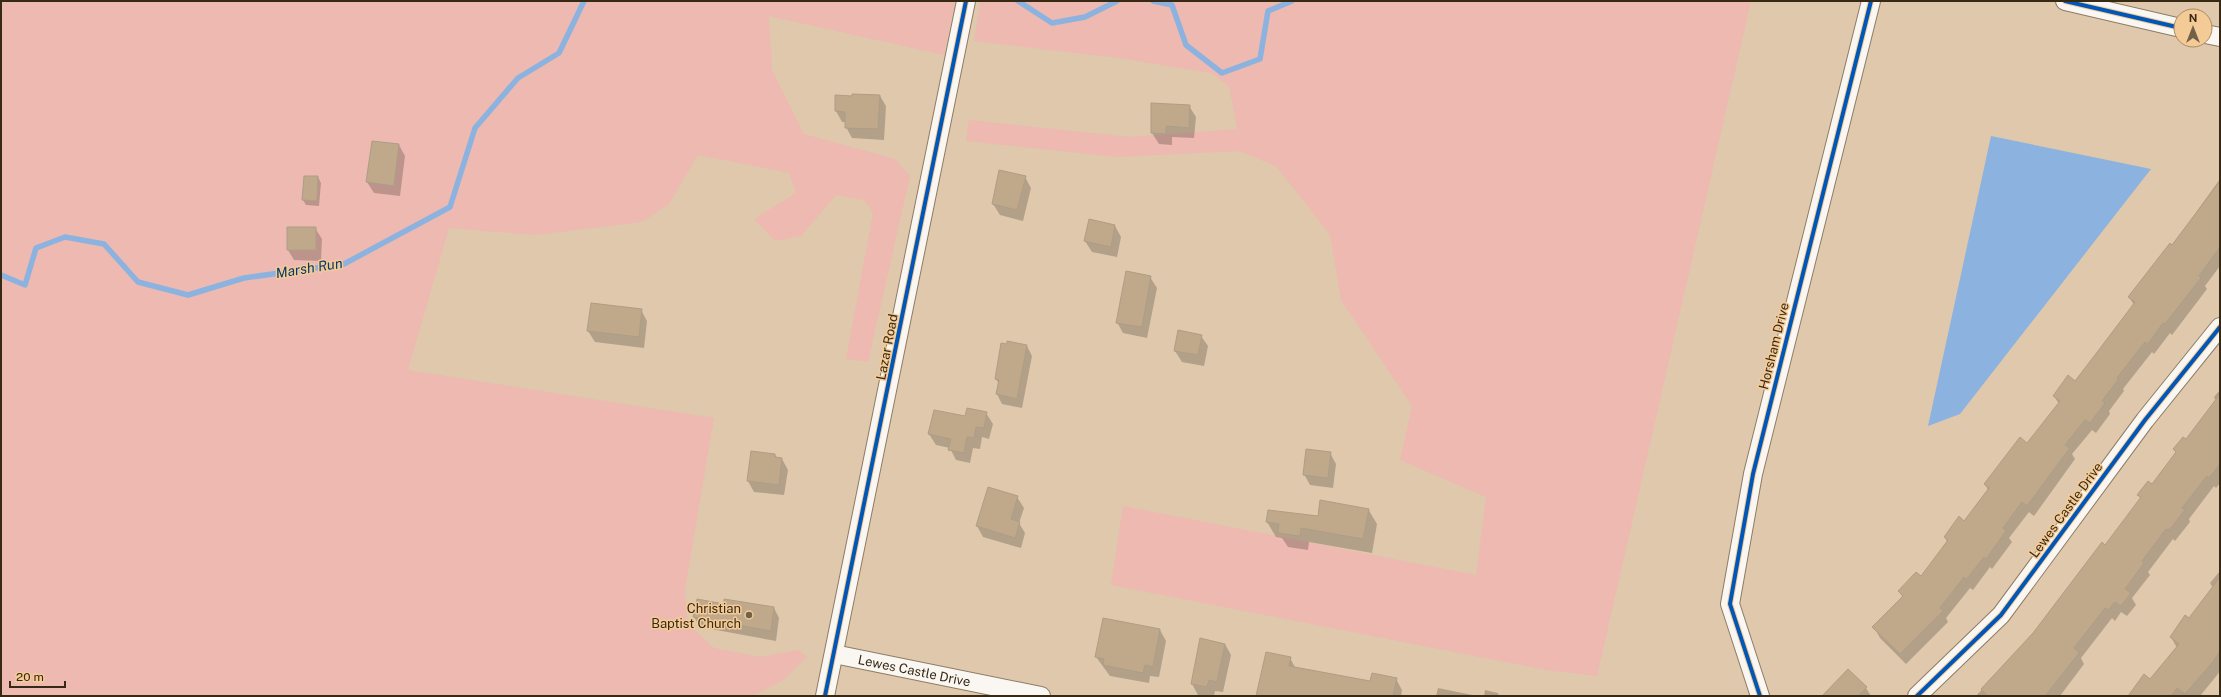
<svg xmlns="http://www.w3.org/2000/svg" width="2221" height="697" font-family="'Public Sans',sans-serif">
<rect width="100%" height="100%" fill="#dfc8ac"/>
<path fill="#edb9b0" d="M 1,1 L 955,1 L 944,55 L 769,16 L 772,70 L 804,134 L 895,159 L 910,176 L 868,362 L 846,359 L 873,213 L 864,200 L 836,195 L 801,236 L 775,241 L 754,219 L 796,193 L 789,173 L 698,155 L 669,204 L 642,222 L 535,235 L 449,228 L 408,370 L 714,418 L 685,590 L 687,623 L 714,648 L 761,657 L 798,650 L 807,657 L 782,681 L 753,696 L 1,696 Z
M 980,1 L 1751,1 L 1597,676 L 1546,670 L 1111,585 L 1123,506 L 1476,575 L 1486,497 L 1400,460 L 1412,406 L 1341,300 L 1330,235 L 1276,166 L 1239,151 L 1116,157 L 966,141 L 969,120 L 1131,137 L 1237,129 L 1229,86 L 1211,73 L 1119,58 L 974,41 Z"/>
<path fill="#8cb3e0" d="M 1991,136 L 2151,169 L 1960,414 L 1928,426 Z"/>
<path fill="#0003" d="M 836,96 L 880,96 L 886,106 L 884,140 L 852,138 L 846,127 L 846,122 L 842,122 L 836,111 Z
M 1189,106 L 1196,117 L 1194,138 L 1172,137 L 1172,145 L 1159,144 L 1152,133 Z
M 372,142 L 399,145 L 405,156 L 400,196 L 374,193 L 367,182 Z
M 318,177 L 321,183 L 319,206 L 306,205 L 303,200 Z
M 1025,177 L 1031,188 L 1023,221 L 1000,215 L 993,204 Z
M 2220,179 L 2220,266 L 2205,286 L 2207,289 L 2172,335 L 2170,333 L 2154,354 L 2152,352 L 2123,389 L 2124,391 L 2109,411 L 2110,414 L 2096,433 L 2092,430 L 2072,454 L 2075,459 L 2034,516 L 2029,512 L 2009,538 L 2012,542 L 1992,569 L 1990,567 L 1973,590 L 1970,588 L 1946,618 L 1948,622 L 1906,664 L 1880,638 L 1874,627 L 1903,598 L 1899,591 L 1921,578 L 1947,542 L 1945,537 L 1965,522 L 1988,490 L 1985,484 L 2027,444 L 2059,404 L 2054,396 L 2075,382 L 2134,305 L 2129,297 L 2172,246 Z
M 1115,226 L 1121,237 L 1117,257 L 1092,252 L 1085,241 Z
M 315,228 L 322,239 L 321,261 L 294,260 L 288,250 Z
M 1150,277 L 1157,288 L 1147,338 L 1123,333 L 1117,322 Z
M 641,310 L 647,321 L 644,348 L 595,342 L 588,331 Z
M 1201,336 L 1208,346 L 1204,366 L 1182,362 L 1175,351 Z
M 1008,343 L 1027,346 L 1032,356 L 1022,408 L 1002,404 L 997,394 L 999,384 L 996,379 Z
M 2220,390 L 2220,483 L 2216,488 L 2214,486 L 2189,519 L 2190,522 L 2175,541 L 2173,539 L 2148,572 L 2150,575 L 2132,598 L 2136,605 L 2127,616 L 2121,612 L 2115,621 L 2112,618 L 2081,658 L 2084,664 L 2060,696 L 1976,696 L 2034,633 L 2105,546 L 2141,499 L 2138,495 L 2152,485 L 2176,453 L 2174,449 L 2186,440 L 2216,401 L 2214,397 Z
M 986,413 L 993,424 L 989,439 L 982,437 L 980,449 L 973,448 L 970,463 L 956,460 L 950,448 L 936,445 L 929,434 L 966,417 Z
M 1330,453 L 1336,464 L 1333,488 L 1310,485 L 1304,474 Z
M 775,455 L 777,458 L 782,459 L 788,470 L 784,495 L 754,492 L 748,481 Z
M 1017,497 L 1024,508 L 1019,523 L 1025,533 L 1021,548 L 983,537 L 977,526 Z
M 1368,509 L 1377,524 L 1372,553 L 1309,542 L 1308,550 L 1288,547 L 1282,538 L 1276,537 L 1267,522 L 1318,517 Z
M 2220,571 L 2220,670 L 2218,674 L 2200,696 L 2131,696 L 2150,680 L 2177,648 L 2171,637 L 2190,620 L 2213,588 L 2210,583 Z
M 725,600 L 774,608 L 779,618 L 776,641 L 700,627 L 694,617 L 724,605 Z
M 1160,630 L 1166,641 L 1159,677 L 1150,676 L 1149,683 L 1110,676 L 1096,657 Z
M 1225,644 L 1231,655 L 1223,692 L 1215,691 L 1214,696 L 1198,695 L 1192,684 Z
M 1290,658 L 1296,669 L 1371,682 L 1396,679 L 1402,690 L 1401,696 L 1257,696 Z
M 1438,688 L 1477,696 L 1436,696 Z
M 1866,688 L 1871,696 L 1823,696 Z
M 1485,690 L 1498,693 L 1499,696 L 1484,696 Z"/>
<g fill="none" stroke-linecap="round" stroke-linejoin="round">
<path stroke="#8cb3e0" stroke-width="5.5" d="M 1018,1 L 1052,23 L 1085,17 L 1117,1
M 1153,1 L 1172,5 L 1186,45 L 1222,73 L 1260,59 L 1268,11 L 1292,1
M 1,275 L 25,285 L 36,248 L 65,237 L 104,244 L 138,282 L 188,295 L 244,278 L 344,264 L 450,207 L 475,128 L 518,78 L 559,53 L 584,1"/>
</g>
<path fill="#bfa98a" stroke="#ae9d87" d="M 852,94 L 880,95 L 878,129 L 845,128 L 845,112 L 835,111 L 835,95 L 852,96 Z
M 1151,103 L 1190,105 L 1189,128 L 1166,126 L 1166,134 L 1151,133 Z
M 372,141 L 399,144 L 394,186 L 366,182 Z
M 999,170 L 1026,176 L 1017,210 L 992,204 Z
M 304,176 L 318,176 L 317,201 L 302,200 Z
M 2220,181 L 2220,247 L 2199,276 L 2201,278 L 2165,324 L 2163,323 L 2148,344 L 2145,342 L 2117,378 L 2118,380 L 2102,401 L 2105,403 L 2090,423 L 2085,420 L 2065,445 L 2070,448 L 2027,506 L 2022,502 L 2003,528 L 2006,531 L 1986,559 L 1984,557 L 1966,580 L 1964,577 L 1940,608 L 1943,611 L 1900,654 L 1872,627 L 1903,596 L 1898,591 L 1916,572 L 1921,576 L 1948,540 L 1944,537 L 1959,516 L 1964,521 L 1989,488 L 1984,484 L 2020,437 L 2027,443 L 2060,401 L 2053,396 L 2068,375 L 2075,381 L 2101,347 L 2135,302 L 2128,297 L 2170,243 L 2172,245 Z
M 1089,219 L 1115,225 L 1111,247 L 1084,241 Z
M 287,227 L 316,227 L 316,250 L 287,250 Z
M 1126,271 L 1151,276 L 1142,327 L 1116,323 Z
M 591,303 L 642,309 L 639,337 L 587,331 Z
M 1178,330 L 1202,335 L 1198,355 L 1174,351 Z
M 1007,341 L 1027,345 L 1017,399 L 996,394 L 999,380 L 995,379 L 1001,343 L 1007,344 Z
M 2220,394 L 2220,464 L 2209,478 L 2207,476 L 2182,508 L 2185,510 L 2169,530 L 2166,529 L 2142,561 L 2144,563 L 2125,589 L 2131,593 L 2121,606 L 2115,602 L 2108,610 L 2105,608 L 2074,648 L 2079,653 L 2045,696 L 1988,696 L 1981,689 L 2033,633 L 2102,542 L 2105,545 L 2141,497 L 2137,495 L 2148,481 L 2152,484 L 2176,452 L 2173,449 L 2183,437 L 2186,439 Z
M 967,408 L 987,412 L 984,428 L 976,427 L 974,438 L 967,437 L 964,453 L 948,450 L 951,439 L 928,434 L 934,410 L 965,416 Z
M 1306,449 L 1331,452 L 1328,478 L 1303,475 Z
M 751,451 L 775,454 L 775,457 L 782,458 L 779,485 L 747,481 Z
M 988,487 L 1018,496 L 1011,519 L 1020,522 L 1015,538 L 976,526 Z
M 1320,500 L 1369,509 L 1363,539 L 1301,528 L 1300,536 L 1278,533 L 1279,524 L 1266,522 L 1268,510 L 1318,516 Z
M 2220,577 L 2220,651 L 2212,663 L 2185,694 L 2177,688 L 2171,696 L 2128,696 L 2144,674 L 2150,679 L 2179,644 L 2170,637 L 2185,615 L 2189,618 Z
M 697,599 L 724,604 L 724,599 L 774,607 L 771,631 L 693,617 Z
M 1103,618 L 1160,629 L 1153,667 L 1145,665 L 1143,673 L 1103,665 L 1104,659 L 1095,657 Z
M 1200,638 L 1225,644 L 1217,682 L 1209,680 L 1207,687 L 1191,684 Z
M 1266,652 L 1291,657 L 1289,666 L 1370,681 L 1372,673 L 1397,678 L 1393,696 L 1256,696 Z
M 1848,669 L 1867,687 L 1858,696 L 1822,696 Z"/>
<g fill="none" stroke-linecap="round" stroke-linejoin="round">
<g stroke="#8d7c65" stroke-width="20">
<g id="minor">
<path d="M 2065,1 L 2181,28"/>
<path d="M 2205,34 L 2220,37"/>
<path id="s1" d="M 834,654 L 1041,696"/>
<path d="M 825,696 L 966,1"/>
<path d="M 1760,696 L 1730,604 L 1753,474 L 1871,1"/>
<path d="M 1917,696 L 2001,615 L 2145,420 L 2220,327"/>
</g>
</g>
<use href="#minor" stroke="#faf7f3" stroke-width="18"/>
<g stroke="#f4cb97" stroke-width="6">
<path id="cycleway" d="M 2065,1 L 2181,28
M 825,696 L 966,1
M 1760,696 L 1730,604 L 1753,474 L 1871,1
M 1917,696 L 2001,615 L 2145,420 L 2220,327"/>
</g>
<use href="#cycleway" stroke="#0057b8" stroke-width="4"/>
</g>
<circle fill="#726149" stroke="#f4cb97" stroke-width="1.5" cx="749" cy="615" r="4"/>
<g text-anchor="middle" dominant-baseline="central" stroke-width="3" stroke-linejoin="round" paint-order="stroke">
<g font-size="13" fill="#382914" stroke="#f4cb97">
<text transform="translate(1774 346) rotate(-76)">Horsham Drive</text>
<text transform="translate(887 347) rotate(-79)">Lazar Road</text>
<text transform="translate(2066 510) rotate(-54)">Lewes Castle Drive</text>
<text stroke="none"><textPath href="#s1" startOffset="82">Lewes Castle Drive</textPath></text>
</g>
<g font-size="13" fill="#382914" stroke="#f4cb97" text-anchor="end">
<text x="741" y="608">Christian<tspan x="741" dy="15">Baptist Church</tspan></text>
</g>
<g font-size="14" font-style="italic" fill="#083867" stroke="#f4cb97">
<text transform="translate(309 268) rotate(-9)">Marsh Run</text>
</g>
</g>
<rect width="2221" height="697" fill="none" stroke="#382914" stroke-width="4"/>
<g transform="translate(2193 28)"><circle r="19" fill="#f4cb97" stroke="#a98a63"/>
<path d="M0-3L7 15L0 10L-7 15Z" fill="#726149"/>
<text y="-6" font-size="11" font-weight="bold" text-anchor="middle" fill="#382914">N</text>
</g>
<path d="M10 681v6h55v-6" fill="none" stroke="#382914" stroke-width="2"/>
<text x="16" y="681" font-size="12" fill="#382914" stroke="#f4cb97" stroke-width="3" paint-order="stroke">20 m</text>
</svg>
